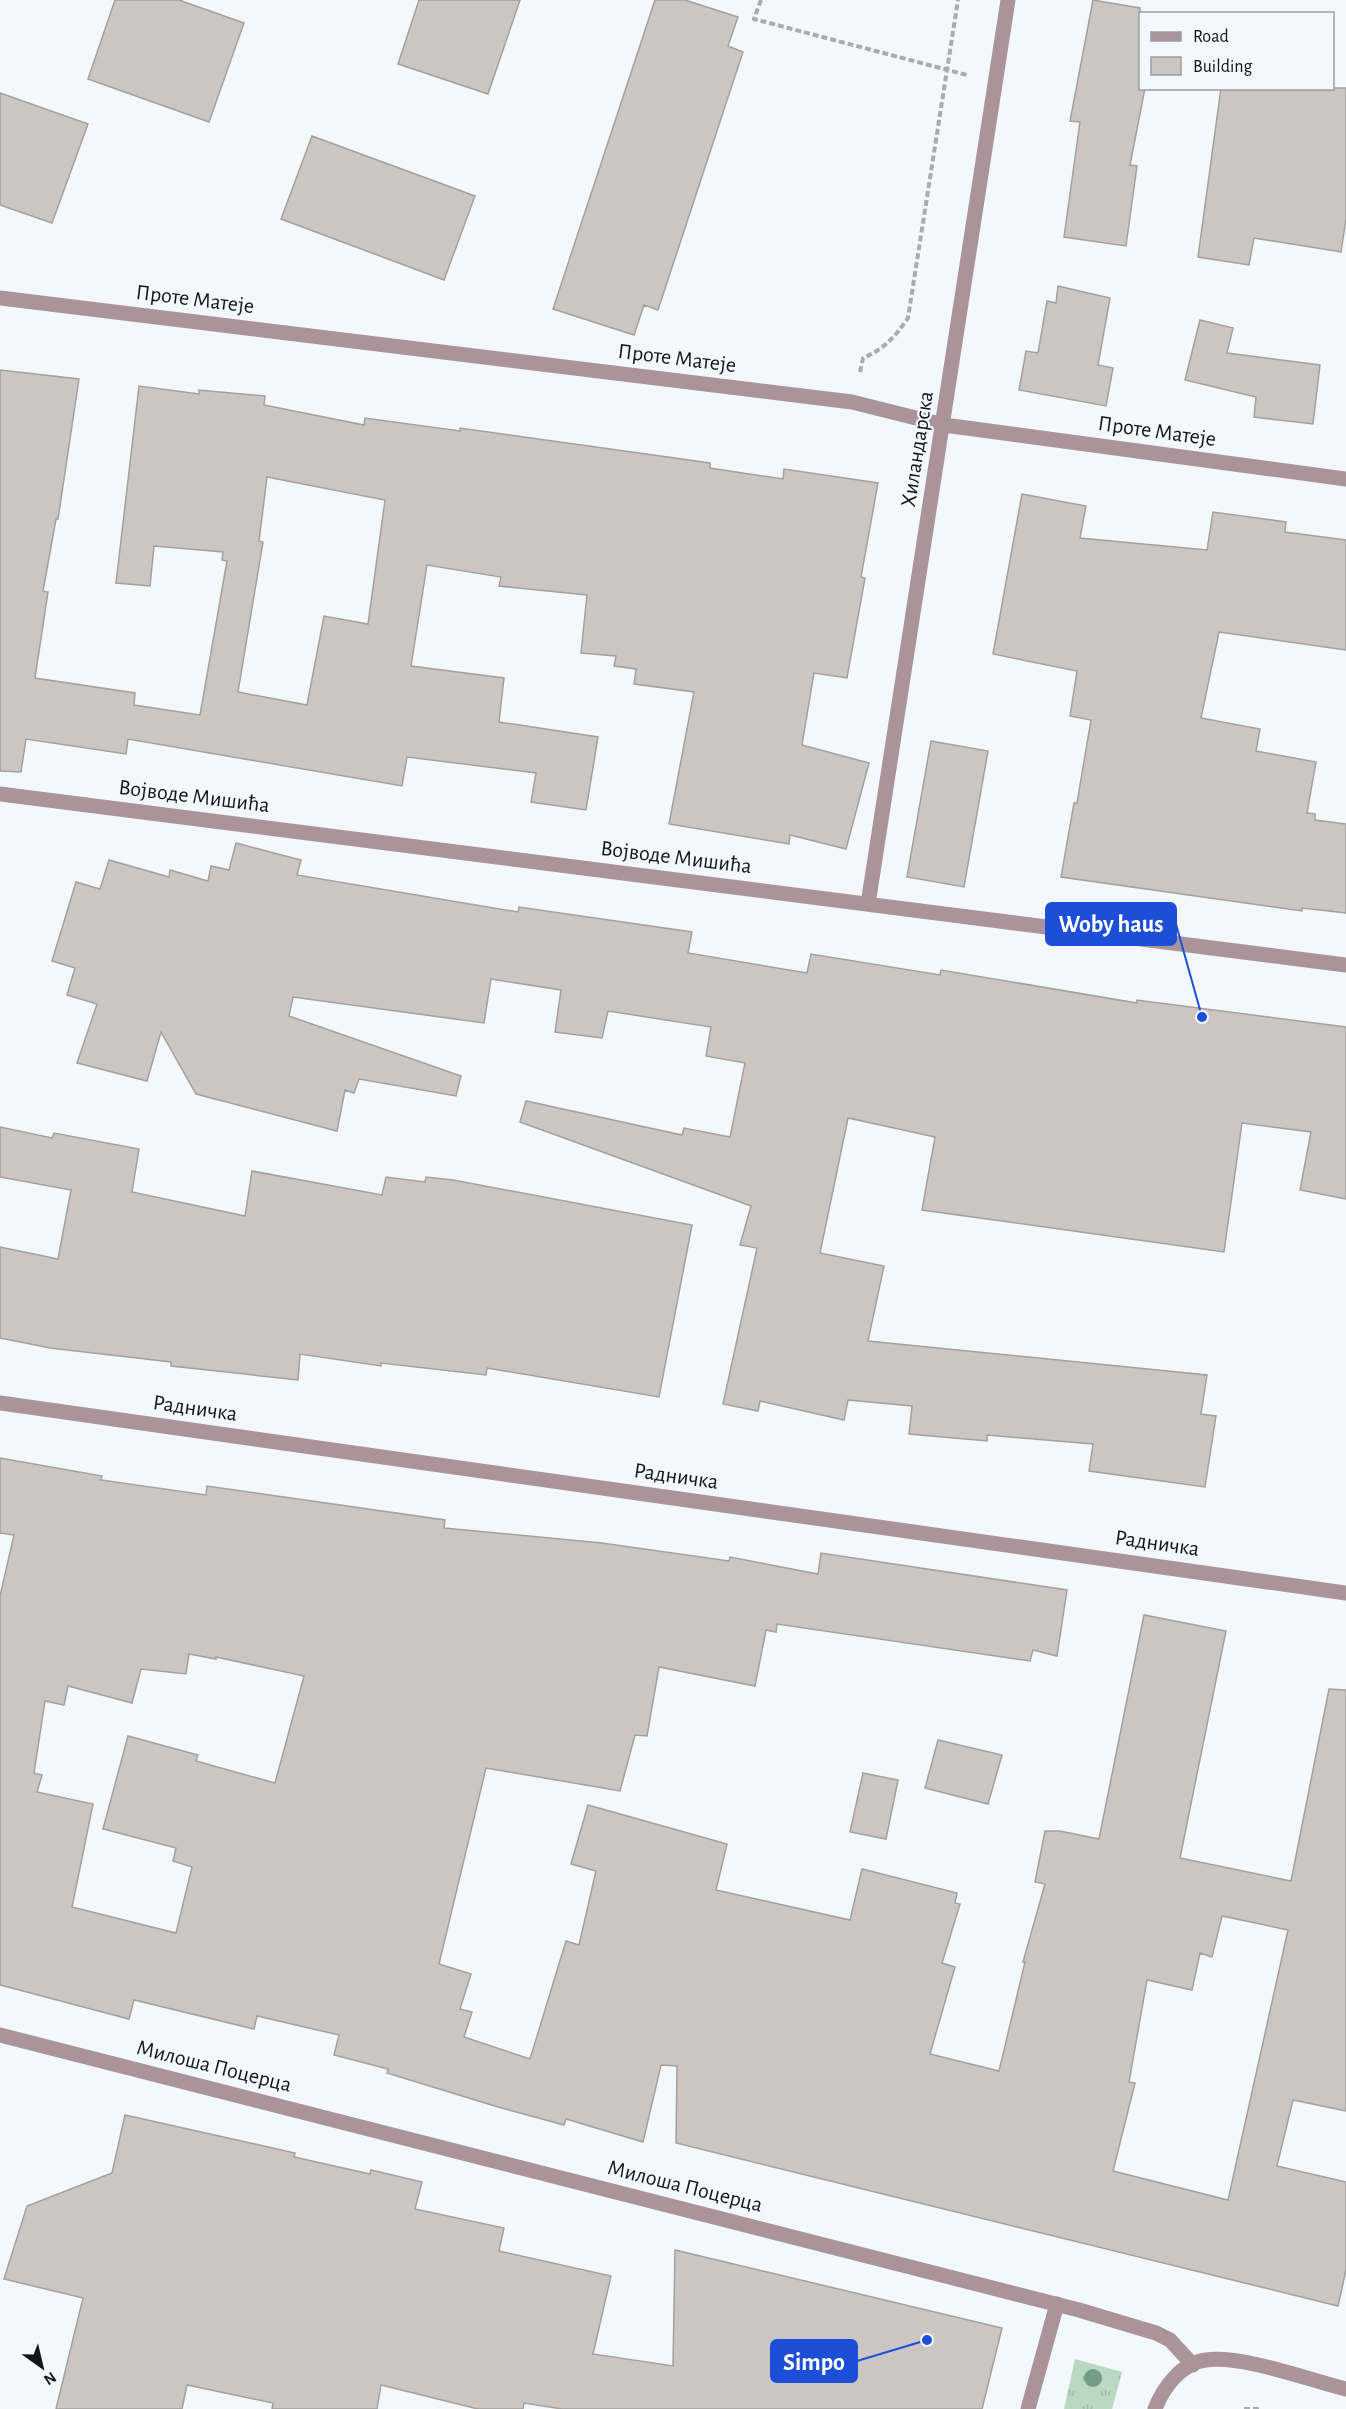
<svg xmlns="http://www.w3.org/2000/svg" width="1346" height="2409" font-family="'Alegreya Sans',sans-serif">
<defs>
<pattern id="grass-tufts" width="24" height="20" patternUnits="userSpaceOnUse" patternTransform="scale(1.5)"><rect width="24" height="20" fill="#bad8c2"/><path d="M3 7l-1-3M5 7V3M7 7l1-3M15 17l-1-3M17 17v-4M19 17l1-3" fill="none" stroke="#9fb8a6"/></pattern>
</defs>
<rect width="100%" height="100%" fill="#f3f8fc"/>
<path fill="url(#grass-tufts)" d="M 1075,2359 L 1122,2372 L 1112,2409 L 1064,2409 Z"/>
<path fill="#ccc6c3" stroke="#a5a09d" stroke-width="1.5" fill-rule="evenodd" d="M 115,0 L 179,0 L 244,23 L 209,122 L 88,79 Z
M 419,0 L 520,0 L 488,94 L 398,64 Z
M 655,0 L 685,0 L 738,17 L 728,46 L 743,52 L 658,310 L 644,305 L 634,335 L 553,309 Z
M 1093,0 L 1140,8 L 1140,88 L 1145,88 L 1130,165 L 1137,166 L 1126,246 L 1064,237 L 1080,122 L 1070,121 Z
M 1221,88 L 1346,88 L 1346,219 L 1341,252 L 1254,238 L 1249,265 L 1198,257 Z
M 0,93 L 88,124 L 52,223 L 0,205 Z
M 312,136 L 475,196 L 444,280 L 281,219 Z
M 1058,286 L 1110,298 L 1098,365 L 1113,368 L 1106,406 L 1019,390 L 1026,351 L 1038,353 L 1047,301 L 1056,303 Z
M 1200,320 L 1233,328 L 1227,353 L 1320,365 L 1313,424 L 1254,417 L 1256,397 L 1185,380 Z
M 0,370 L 79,379 L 58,519 L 56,519 L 43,591 L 48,592 L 35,678 L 135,693 L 134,705 L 200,715 L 227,561 L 222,560 L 223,552 L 154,546 L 150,586 L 116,583 L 139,386 L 199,394 L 199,390 L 265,396 L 264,405 L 364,425 L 365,418 L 460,431 L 460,428 L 710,463 L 710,468 L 783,479 L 784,469 L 878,483 L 861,577 L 865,578 L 847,678 L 814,673 L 802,745 L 869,763 L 846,849 L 790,835 L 789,844 L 669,824 L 694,692 L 634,684 L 636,669 L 614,666 L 616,656 L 581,653 L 587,595 L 499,586 L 501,577 L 427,565 L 411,666 L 504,678 L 499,722 L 598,737 L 586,810 L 531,802 L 536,773 L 407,757 L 402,786 L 128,739 L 126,754 L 26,739 L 21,772 L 0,771 ZM 267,477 L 385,500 L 368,624 L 324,616 L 307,705 L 238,692 L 263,542 L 259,541 Z
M 1022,494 L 1086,506 L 1080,538 L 1207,550 L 1213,512 L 1286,522 L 1285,532 L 1346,540 L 1346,650 L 1219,632 L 1201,718 L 1260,729 L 1256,751 L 1316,762 L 1307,813 L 1315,814 L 1315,820 L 1346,824 L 1346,913 L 1302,908 L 1302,911 L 1061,877 L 1074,803 L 1077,803 L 1091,720 L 1070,716 L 1077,671 L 993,654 Z
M 931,741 L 988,751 L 964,887 L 907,877 Z
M 236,843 L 301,860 L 297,875 L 518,912 L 519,907 L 692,932 L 688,953 L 807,973 L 811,954 L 940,975 L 941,970 L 1137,1003 L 1137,1000 L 1346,1027 L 1346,1199 L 1300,1190 L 1311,1132 L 1242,1123 L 1224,1252 L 922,1210 L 935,1137 L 848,1118 L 820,1253 L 884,1266 L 868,1341 L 1207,1375 L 1201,1414 L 1216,1416 L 1205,1487 L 1089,1471 L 1093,1444 L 987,1435 L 987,1441 L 909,1434 L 912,1406 L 848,1400 L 844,1420 L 760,1401 L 758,1411 L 723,1404 L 757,1248 L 740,1245 L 751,1206 L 520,1122 L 526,1101 L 682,1135 L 684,1128 L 730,1137 L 745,1063 L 706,1056 L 711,1027 L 608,1011 L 602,1038 L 555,1032 L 561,990 L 491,979 L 484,1023 L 293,997 L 289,1016 L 461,1076 L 456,1096 L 359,1079 L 354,1093 L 345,1090 L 337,1131 L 196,1094 L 161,1032 L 147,1081 L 77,1063 L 97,1004 L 67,995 L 75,968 L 52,961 L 76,882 L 100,889 L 109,860 L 169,877 L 170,870 L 208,881 L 211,866 L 229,870 Z
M 0,1127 L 52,1138 L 54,1133 L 139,1149 L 132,1192 L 245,1216 L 252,1171 L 382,1195 L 386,1177 L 425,1182 L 426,1177 L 453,1180 L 692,1225 L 659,1397 L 487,1368 L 486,1375 L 381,1363 L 381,1366 L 300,1354 L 298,1380 L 171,1366 L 171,1362 L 50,1348 L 0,1338 L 0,1247 L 58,1259 L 71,1190 L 0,1177 Z
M 0,1458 L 102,1476 L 101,1480 L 206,1495 L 207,1486 L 445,1520 L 444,1528 L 602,1543 L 729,1561 L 730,1557 L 818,1574 L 821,1553 L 1067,1590 L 1057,1656 L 1033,1650 L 1030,1661 L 777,1624 L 776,1632 L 766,1630 L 755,1686 L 659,1667 L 647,1736 L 635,1735 L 620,1791 L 486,1768 L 439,1964 L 471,1974 L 460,2009 L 472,2012 L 464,2037 L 530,2059 L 566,1941 L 579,1945 L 596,1871 L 571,1864 L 588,1805 L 727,1844 L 716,1890 L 850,1920 L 862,1869 L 957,1893 L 955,1903 L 960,1904 L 942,1963 L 955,1967 L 930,2054 L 999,2071 L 1025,1962 L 1023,1962 L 1045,1884 L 1035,1882 L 1045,1831 L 1060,1831 L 1099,1839 L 1144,1615 L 1226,1631 L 1180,1858 L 1291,1881 L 1329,1689 L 1346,1690 L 1346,2111 L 1293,2100 L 1277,2166 L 1346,2182 L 1346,2270 L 1338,2306 L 676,2143 L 677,2066 L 661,2065 L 643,2142 L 566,2119 L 564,2125 L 498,2107 L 387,2073 L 388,2069 L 334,2055 L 339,2035 L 257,2016 L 254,2029 L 134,2000 L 129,2019 L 0,1985 L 0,1596 L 14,1535 L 0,1533 ZM 189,1654 L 216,1659 L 216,1657 L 304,1676 L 275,1783 L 196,1761 L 198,1755 L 128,1736 L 103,1829 L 176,1848 L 173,1861 L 192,1867 L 176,1933 L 72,1907 L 93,1804 L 37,1792 L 42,1775 L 34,1773 L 45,1701 L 64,1705 L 68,1686 L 132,1703 L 141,1669 L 186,1674 ZM 1222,1916 L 1288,1930 L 1228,2200 L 1113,2171 L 1135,2083 L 1129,2082 L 1147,1980 L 1192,1990 L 1200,1953 L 1212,1957 Z
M 938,1740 L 1002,1755 L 988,1804 L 925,1788 Z
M 863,1773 L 898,1780 L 886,1839 L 850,1832 Z
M 125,2115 L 295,2153 L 294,2157 L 370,2174 L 371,2170 L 422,2182 L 415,2209 L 504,2228 L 499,2251 L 611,2276 L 593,2354 L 673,2366 L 675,2250 L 1002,2328 L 982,2409 L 562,2409 L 524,2403 L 523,2409 L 478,2409 L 381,2385 L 377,2409 L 272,2409 L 273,2403 L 187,2385 L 182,2409 L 56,2409 L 83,2298 L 4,2279 L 27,2206 L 112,2173 Z"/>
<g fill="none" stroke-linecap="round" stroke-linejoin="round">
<path stroke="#a8acaf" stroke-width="4" stroke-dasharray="6 3" stroke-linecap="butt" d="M 761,0 L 754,19 L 967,75
M 860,372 L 863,358 C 884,349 895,337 908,318 L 958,0
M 1244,2409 L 1260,2409"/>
<path stroke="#aa949a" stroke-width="15" d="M 1028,2409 L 1057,2304"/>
<path stroke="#aa949a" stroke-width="15" d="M 0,298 L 852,402 L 944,425 L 1346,479
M 0,794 L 1346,965
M 868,904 L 1008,0
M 0,1403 L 1346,1593"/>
<path stroke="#aa949a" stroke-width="15" d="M 0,2035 L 1079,2310 L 1156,2333 L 1170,2340 L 1193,2365
M 1155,2409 C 1163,2388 1181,2363 1206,2360 C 1243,2355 1309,2380 1346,2389"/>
</g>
<circle fill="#749c8a" cx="1093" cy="2378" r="9"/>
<g text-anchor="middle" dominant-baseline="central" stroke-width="4.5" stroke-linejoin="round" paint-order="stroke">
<g font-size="22" fill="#141517" stroke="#f3f8fc">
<text transform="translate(195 299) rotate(7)">Проте Матеје</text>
<text transform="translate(677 358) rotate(7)">Проте Матеје</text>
<text transform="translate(1157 431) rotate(8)">Проте Матеје</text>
<text transform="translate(917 449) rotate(-81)">Хиландарска</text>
<text transform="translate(194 796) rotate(7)">Војводе Мишића</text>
<text transform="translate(676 857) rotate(7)">Војводе Мишића</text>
<text transform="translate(195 1408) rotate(8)">Радничка</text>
<text transform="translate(676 1476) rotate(8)">Радничка</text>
<text transform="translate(1157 1543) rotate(8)">Радничка</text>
<text transform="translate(214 2066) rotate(14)">Милоша Поцерца</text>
<text transform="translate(685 2186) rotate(14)">Милоша Поцерца</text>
</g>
</g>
<path fill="none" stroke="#1d4ed8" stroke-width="2" d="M1202 1017L1176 924M927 2340L857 2361"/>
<g fill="#1d4ed8" stroke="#f3f8fc" stroke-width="2">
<circle cx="1202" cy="1017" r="6"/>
<circle cx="927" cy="2340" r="6"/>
</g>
<g fill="#1d4ed8" stroke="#1d4ed8" stroke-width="2">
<rect x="1046" y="903" width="130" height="42" rx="6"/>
<rect x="771" y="2340" width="86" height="42" rx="6"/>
</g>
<g font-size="24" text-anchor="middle" font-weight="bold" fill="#fff">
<text x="1111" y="932">Woby haus</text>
<text x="814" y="2370">Simpo</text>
</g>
<rect x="1139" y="12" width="195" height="78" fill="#f3f8fc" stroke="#9a9da0" stroke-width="1.5"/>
<rect x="1151" y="32" width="30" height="9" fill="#aa949a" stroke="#9a9da0" stroke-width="1.5"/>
<text x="1193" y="42" font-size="18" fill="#141517">Road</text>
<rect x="1151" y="57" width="30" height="18" fill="#ccc6c3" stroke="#9a9da0" stroke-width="1.5"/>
<text x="1193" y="72" font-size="18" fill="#141517">Building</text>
<g transform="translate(42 2367) rotate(146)" stroke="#f3f8fc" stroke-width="4.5" paint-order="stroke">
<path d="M0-4.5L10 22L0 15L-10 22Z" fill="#141517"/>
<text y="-9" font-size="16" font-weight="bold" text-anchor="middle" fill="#141517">N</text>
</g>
</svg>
